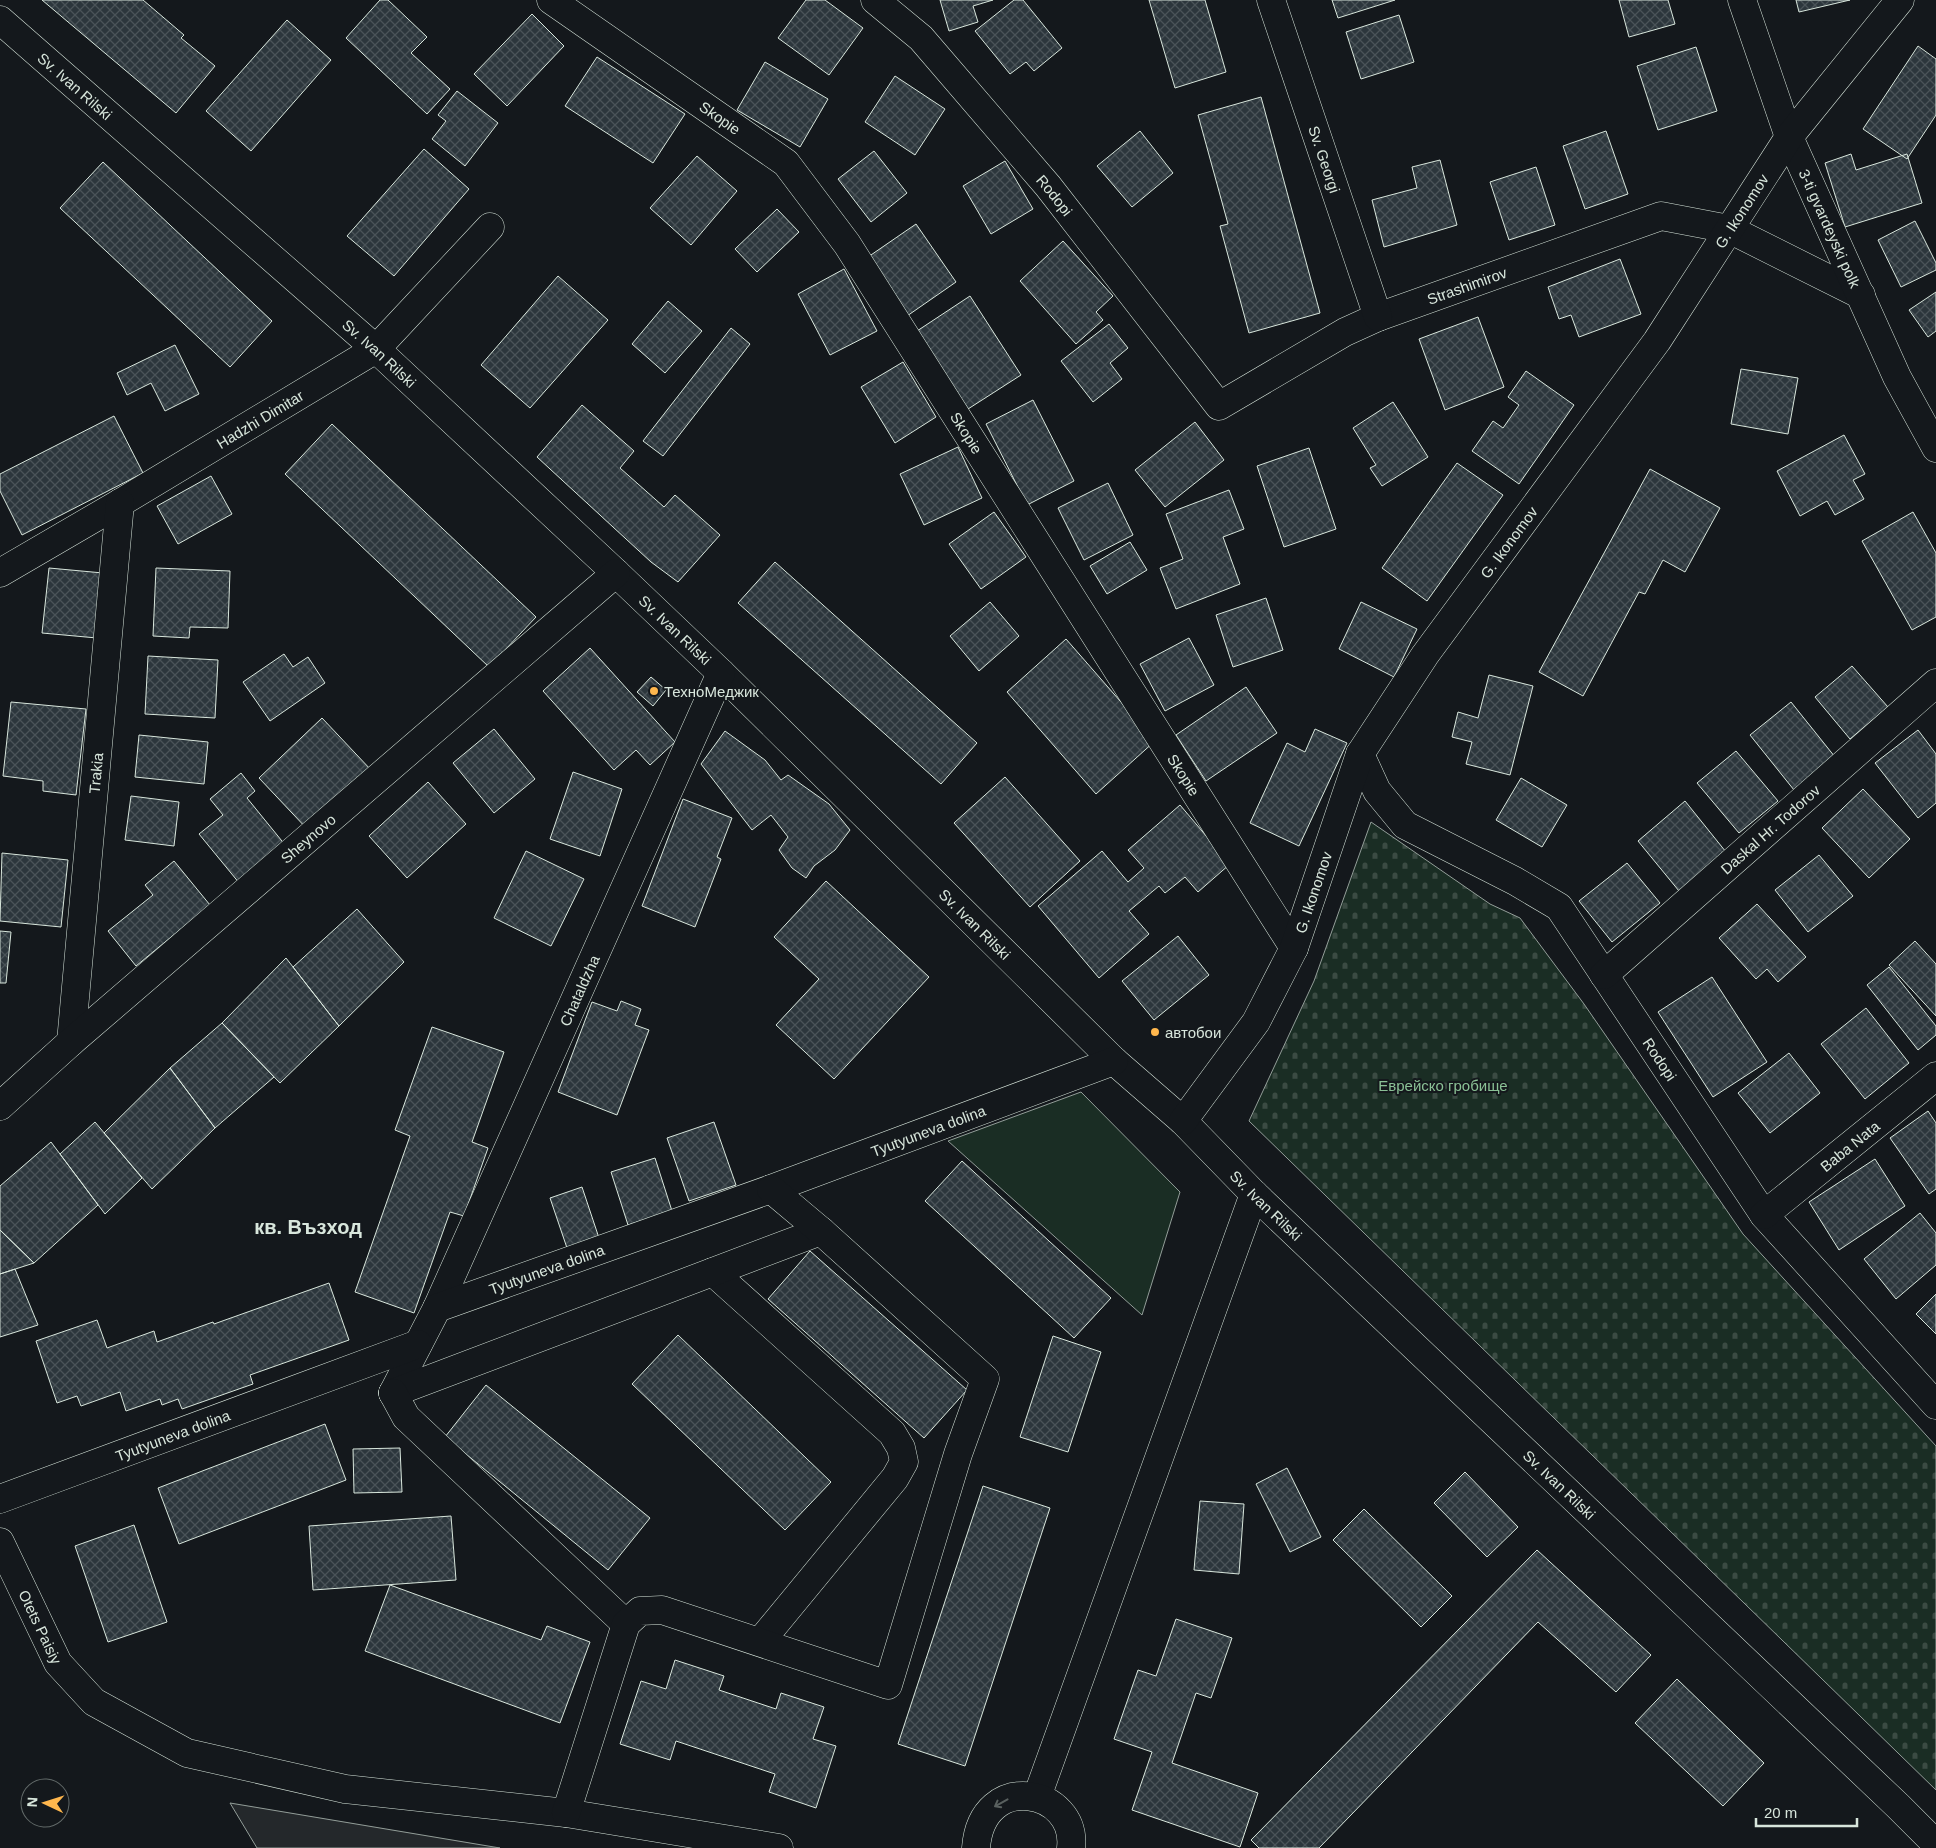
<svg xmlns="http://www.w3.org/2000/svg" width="1936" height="1848" font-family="Helvetica,sans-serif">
<defs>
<pattern id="cemetery-stones" width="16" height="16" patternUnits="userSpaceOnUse" patternTransform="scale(1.25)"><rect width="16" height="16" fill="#1a2d24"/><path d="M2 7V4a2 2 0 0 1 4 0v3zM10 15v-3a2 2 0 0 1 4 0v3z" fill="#3b4b43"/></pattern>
<pattern id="building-cross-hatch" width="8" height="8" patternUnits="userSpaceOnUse" patternTransform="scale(1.25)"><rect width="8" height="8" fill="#2c363c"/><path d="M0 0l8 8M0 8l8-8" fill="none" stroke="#4a5358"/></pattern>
</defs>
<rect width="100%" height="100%" fill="#14181c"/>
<path fill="url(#cemetery-stones)" stroke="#939e99" d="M 1371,822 L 1490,904 L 1520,918 L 1584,1004 L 1743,1234 L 1936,1446 L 1936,1790 L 1249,1121 L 1314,981 Z"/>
<path fill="#1a2d24" stroke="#939e99" d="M 1081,1092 L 1180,1192 L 1142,1315 L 948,1141 Z"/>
<path fill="#24282b" stroke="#939e99" d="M 230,1803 L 500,1848 L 257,1848 Z"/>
<path fill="url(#building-cross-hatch)" stroke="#d8e6dc" d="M 42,0 L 143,0 L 184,35 L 181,38 L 215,66 L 176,113 Z
M 380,0 L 388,0 L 427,37 L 411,53 L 450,89 L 427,114 L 346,38 Z
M 806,0 L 825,0 L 863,28 L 829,75 L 778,38 Z
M 940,0 L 993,0 L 973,6 L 978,22 L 949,31 Z
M 1014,0 L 1023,0 L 1062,48 L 1034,71 L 1026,62 L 1010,74 L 975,31 Z
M 1149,0 L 1205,0 L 1226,72 L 1175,88 Z
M 1332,0 L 1395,0 L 1338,18 Z
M 1619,0 L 1668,0 L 1675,24 L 1629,37 Z
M 1796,0 L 1850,0 L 1799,12 Z
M 532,14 L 564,46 L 507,106 L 474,74 Z
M 1399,15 L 1414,62 L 1361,79 L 1346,32 Z
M 287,20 L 331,60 L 251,151 L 206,111 Z
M 1918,46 L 1936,59 L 1936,115 L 1907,159 L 1863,129 Z
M 1696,47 L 1717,111 L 1658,130 L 1637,66 Z
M 597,57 L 685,114 L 653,163 L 565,106 Z
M 765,62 L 828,99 L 800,147 L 737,110 Z
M 895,76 L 945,109 L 915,155 L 865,122 Z
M 457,91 L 498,123 L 465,166 L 432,139 L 446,121 L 438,115 Z
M 1261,97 L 1320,313 L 1249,333 L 1220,226 L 1228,224 L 1198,115 Z
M 1140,131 L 1173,173 L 1132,207 L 1097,166 Z
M 1606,131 L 1628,194 L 1585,209 L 1563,146 Z
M 424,149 L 469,189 L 394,276 L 347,236 Z
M 874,151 L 907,193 L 871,222 L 838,179 Z
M 1851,154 L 1856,170 L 1907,154 L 1922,203 L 1845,227 L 1825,163 Z
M 697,156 L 737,191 L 691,245 L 650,208 Z
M 1440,160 L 1457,225 L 1384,247 L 1372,200 L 1417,188 L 1412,167 Z
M 1005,161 L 1033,209 L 991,234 L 963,186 Z
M 103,162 L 272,321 L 230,367 L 60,208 Z
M 1536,167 L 1555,225 L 1509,240 L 1490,182 Z
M 777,209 L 799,232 L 757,272 L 735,249 Z
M 1915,221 L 1936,263 L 1936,270 L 1901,287 L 1878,240 Z
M 916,224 L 956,282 L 907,316 L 868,257 Z
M 1063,241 L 1113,296 L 1096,312 L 1103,320 L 1076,344 L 1020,281 Z
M 1620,259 L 1641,314 L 1579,337 L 1571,315 L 1559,319 L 1548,287 Z
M 844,269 L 877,331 L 830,355 L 798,294 Z
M 558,276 L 608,320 L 530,408 L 481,365 Z
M 1936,292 L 1936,331 L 1928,337 L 1909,310 Z
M 970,296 L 1021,375 L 968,409 L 917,331 Z
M 668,301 L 702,331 L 665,373 L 632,344 Z
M 1478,317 L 1504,387 L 1445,410 L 1419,339 Z
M 1109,324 L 1128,348 L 1110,363 L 1122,379 L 1093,402 L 1061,361 Z
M 731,328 L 750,344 L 663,456 L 643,441 Z
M 175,345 L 199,394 L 165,411 L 151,383 L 127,395 L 117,373 Z
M 903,362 L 936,417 L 895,443 L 861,387 Z
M 1741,369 L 1798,378 L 1788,434 L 1731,424 Z
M 1526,371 L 1574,405 L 1519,484 L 1472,451 L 1493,421 L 1503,428 L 1519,405 L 1508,397 Z
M 1033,400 L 1074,481 L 1027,505 L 986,424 Z
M 1393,402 L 1428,457 L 1382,486 L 1370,468 L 1376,465 L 1353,428 Z
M 582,405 L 634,451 L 620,468 L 664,507 L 675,495 L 720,535 L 678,582 L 651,562 L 537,457 Z
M 114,416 L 143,473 L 22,535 L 0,491 L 0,474 Z
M 1195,422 L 1224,460 L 1165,507 L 1135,470 Z
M 332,424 L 536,617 L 489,667 L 285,474 Z
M 1844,435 L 1865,474 L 1853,480 L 1864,499 L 1835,515 L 1827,501 L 1800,516 L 1777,471 Z
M 958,447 L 982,498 L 924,525 L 900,474 Z
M 1309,448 L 1336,529 L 1284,547 L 1257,466 Z
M 1457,463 L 1503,495 L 1427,601 L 1382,568 Z
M 1650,469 L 1720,508 L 1685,572 L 1663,560 L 1645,594 L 1639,592 L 1583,696 L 1539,672 Z
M 211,476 L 232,514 L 178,544 L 157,506 Z
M 1108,483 L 1133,535 L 1084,560 L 1058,508 Z
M 1229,490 L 1244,529 L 1223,537 L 1240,584 L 1176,609 L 1160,568 L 1183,559 L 1166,514 Z
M 994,512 L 1026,557 L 981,589 L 949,544 Z
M 1913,512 L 1936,553 L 1936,617 L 1912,630 L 1862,541 Z
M 1130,542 L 1147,570 L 1107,594 L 1090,566 Z
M 775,562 L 977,743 L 941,784 L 738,603 Z
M 49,568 L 103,573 L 97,638 L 42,633 Z
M 156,568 L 230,571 L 228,628 L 190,627 L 189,638 L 153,636 Z
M 1266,598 L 1283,650 L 1233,667 L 1216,615 Z
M 990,602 L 1019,636 L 979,671 L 950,636 Z
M 1361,602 L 1417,629 L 1394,677 L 1339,649 Z
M 1189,638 L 1214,685 L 1165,711 L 1140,664 Z
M 1066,639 L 1155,741 L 1096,794 L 1007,692 Z
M 590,648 L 675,742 L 650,765 L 636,750 L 614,770 L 543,691 Z
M 284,654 L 293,667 L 308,657 L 325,683 L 270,721 L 243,682 Z
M 148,656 L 218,660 L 215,718 L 145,714 Z
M 1852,666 L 1888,707 L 1850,739 L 1815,697 Z
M 1489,675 L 1533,686 L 1510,775 L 1466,764 L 1472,742 L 1452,737 L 1458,712 L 1478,718 Z
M 651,677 L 666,690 L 653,706 L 637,692 Z
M 1246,687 L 1277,733 L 1206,781 L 1176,735 Z
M 11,702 L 86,709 L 76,795 L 43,791 L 43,781 L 3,776 Z
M 1791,702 L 1835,757 L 1794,790 L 1750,735 Z
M 322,718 L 372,771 L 309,831 L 259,778 Z
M 494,729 L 535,779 L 494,813 L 453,763 Z
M 1315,729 L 1347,743 L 1299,846 L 1250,823 L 1287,743 L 1305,752 Z
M 1918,730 L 1936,754 L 1936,803 L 1918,818 L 1875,763 Z
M 725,731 L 765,760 L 781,780 L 788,775 L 829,804 L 850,830 L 835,850 L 814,866 L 806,878 L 792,868 L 779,850 L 788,837 L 771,815 L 752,830 L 701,764 Z
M 139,735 L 208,742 L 204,784 L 135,777 Z
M 1736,751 L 1778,801 L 1739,833 L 1697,783 Z
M 573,772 L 622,789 L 600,856 L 550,839 Z
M 241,773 L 255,791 L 247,798 L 286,846 L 240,884 L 199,834 L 223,815 L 210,799 Z
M 1005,777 L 1080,861 L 1030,907 L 954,823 Z
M 1521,778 L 1567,805 L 1542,847 L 1496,820 Z
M 428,782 L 466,824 L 407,878 L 369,836 Z
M 1863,789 L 1910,839 L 1869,878 L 1822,828 Z
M 131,796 L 179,802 L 174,846 L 125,840 Z
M 683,799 L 732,818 L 717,857 L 721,859 L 695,927 L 642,906 Z
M 1685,801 L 1726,852 L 1679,891 L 1638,841 Z
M 1180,805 L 1230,864 L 1198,892 L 1185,877 L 1165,893 L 1159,886 L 1129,911 L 1149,934 L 1099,978 L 1038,906 L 1102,851 L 1128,882 L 1144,868 L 1128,850 Z
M 526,851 L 584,879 L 551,946 L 494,918 Z
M 2,853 L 68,860 L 61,927 L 0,921 Z
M 1819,855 L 1853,896 L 1808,932 L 1775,890 Z
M 174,861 L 210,905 L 136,966 L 108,931 L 153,895 L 145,885 Z
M 1627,863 L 1660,903 L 1612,942 L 1579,901 Z
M 826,881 L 929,977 L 834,1079 L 776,1025 L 819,979 L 774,937 Z
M 1757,904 L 1806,957 L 1778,982 L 1767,969 L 1756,979 L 1719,938 Z
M 357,909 L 404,962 L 339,1026 L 293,967 Z
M 0,931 L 11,932 L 6,983 L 0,983 Z
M 1178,936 L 1209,975 L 1154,1020 L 1122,981 Z
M 1915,941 L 1936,964 L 1936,1016 L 1889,965 Z
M 286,958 L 339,1026 L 280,1083 L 222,1023 Z
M 1889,967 L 1936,1026 L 1936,1035 L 1918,1050 L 1867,985 Z
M 1712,977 L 1767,1062 L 1713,1097 L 1658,1012 Z
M 621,1001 L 641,1009 L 635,1025 L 649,1030 L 617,1115 L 558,1092 L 592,1002 L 617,1011 Z
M 1866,1008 L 1909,1063 L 1865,1099 L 1821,1044 Z
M 222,1023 L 274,1077 L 215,1128 L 170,1068 Z
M 432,1027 L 504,1052 L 472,1142 L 488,1148 L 464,1216 L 450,1212 L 414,1313 L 355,1292 L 410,1136 L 395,1130 Z
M 1789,1053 L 1820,1093 L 1770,1133 L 1738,1093 Z
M 170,1068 L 215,1128 L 152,1189 L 104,1133 Z
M 1928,1111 L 1936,1123 L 1936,1189 L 1929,1194 L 1890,1138 Z
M 95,1122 L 142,1178 L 105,1214 L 60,1154 Z
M 714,1122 L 736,1185 L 689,1201 L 667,1138 Z
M 51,1142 L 98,1205 L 34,1263 L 0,1230 L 0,1186 Z
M 655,1158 L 672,1211 L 628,1225 L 611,1172 Z
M 1875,1159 L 1905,1206 L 1839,1250 L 1809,1202 Z
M 962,1161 L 1111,1298 L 1074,1338 L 925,1201 Z
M 582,1187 L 599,1238 L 567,1248 L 550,1198 Z
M 1920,1213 L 1936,1233 L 1936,1265 L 1896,1299 L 1864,1259 Z
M 0,1230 L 34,1263 L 0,1274 Z
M 810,1251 L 967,1390 L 924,1438 L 768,1299 Z
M 15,1269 L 38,1325 L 0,1337 L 0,1274 Z
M 329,1283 L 349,1340 L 250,1375 L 253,1384 L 182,1409 L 178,1399 L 162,1405 L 160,1399 L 126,1411 L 120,1392 L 81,1406 L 77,1396 L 57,1403 L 36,1341 L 97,1320 L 107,1348 L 154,1331 L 157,1342 L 213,1322 L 214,1324 Z
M 1936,1294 L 1936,1334 L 1916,1314 Z
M 678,1335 L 831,1482 L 785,1530 L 632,1384 Z
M 1053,1336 L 1101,1352 L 1068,1452 L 1020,1437 Z
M 486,1385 L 650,1518 L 608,1570 L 445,1437 Z
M 325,1424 L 346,1480 L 179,1544 L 158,1488 Z
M 400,1448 L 402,1492 L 354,1493 L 353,1449 Z
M 1287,1468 L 1321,1537 L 1290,1552 L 1256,1484 Z
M 1465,1472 L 1518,1527 L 1487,1557 L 1434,1503 Z
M 983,1486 L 1050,1508 L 965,1766 L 898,1744 Z
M 1200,1501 L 1244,1504 L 1239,1574 L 1194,1570 Z
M 1364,1509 L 1452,1596 L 1421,1627 L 1333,1540 Z
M 451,1516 L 456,1580 L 313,1590 L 309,1526 Z
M 134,1525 L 167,1622 L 108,1642 L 75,1546 Z
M 1537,1550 L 1651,1655 L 1616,1692 L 1538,1622 L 1319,1848 L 1259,1848 L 1251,1840 Z
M 390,1585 L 541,1640 L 547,1626 L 590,1642 L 560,1723 L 365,1651 Z
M 1176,1619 L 1232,1638 L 1211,1698 L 1196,1693 L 1172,1763 L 1258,1793 L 1240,1847 L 1132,1810 L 1152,1752 L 1114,1739 L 1138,1670 L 1156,1676 Z
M 675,1660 L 724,1676 L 719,1690 L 776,1709 L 781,1693 L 824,1707 L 813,1739 L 836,1746 L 816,1808 L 769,1792 L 775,1774 L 676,1741 L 670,1760 L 620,1744 L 641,1681 L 666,1689 Z
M 1677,1679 L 1764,1763 L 1723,1806 L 1635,1723 Z"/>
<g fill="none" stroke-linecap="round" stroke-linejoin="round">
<g stroke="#d8e6dc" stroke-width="29">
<g id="minor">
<path id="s1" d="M 551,0 L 786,163 L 847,244 L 1294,948"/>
<path id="s2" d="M 875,0 L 921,38 L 1048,186 L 1219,406 L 1345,332 L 1378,317 L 1661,216 L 1729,229 L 1861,295"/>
<path id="s3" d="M 1271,0 L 1378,317"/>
<path id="s4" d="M 1742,0 L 1789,137 L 1897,377 L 1936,448"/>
<path id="s5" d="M 0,20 L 376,349 L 616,573 L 721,673 L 1114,1061 L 1183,1121 L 1254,1194 L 1898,1806 L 1936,1844"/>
<path id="s6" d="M 0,573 L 120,503 L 376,349 L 490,227"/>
<path id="s7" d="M 1360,754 L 1377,791 L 1405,825 L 1515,881 L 1559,907 L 1764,1215 L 1936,1405"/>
<path id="s8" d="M 1604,975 L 1936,683"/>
<path id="s9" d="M 71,1042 L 120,503"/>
<path id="s10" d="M 0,1106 L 71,1042 L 616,573"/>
<path id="s11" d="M 1183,1121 L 1256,1022 L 1294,948 L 1360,754 L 1425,655 L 1657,341 L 1789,137 L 1900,0"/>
<path id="s12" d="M 1764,1215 L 1936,1076"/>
<path d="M 713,1272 L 892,1433 L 901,1448 L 904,1462 L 895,1478 L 760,1642"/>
<path id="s13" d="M 437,1308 L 721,673"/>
<path id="s14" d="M 393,1393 L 437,1308 L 771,1189 L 1114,1061"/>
<path d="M 393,1393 L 821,1231"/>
<path d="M 393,1393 L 406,1417 L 626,1624"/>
<path id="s15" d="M 0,1499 L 418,1344"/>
<path id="s16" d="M 0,1542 L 58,1663 L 94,1702 L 187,1753 L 345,1789 L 566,1813 L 779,1848"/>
<path d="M 1037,1797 L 1254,1194"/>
<path d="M 566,1813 L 626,1624 L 640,1611 L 662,1610 L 888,1685 L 958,1454 L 985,1379 L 821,1231 L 771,1189"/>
<path d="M 976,1848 C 982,1769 1078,1789 1071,1848"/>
</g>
</g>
<use href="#minor" stroke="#14181c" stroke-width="28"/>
</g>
<defs><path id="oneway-shaft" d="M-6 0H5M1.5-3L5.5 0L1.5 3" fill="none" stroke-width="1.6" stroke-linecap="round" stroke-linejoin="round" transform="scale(1.25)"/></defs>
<use stroke="#59605f" href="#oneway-shaft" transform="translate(1001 1803) rotate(151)"/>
<g fill="#ffb74d" stroke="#14181c" stroke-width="2">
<circle cx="654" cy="691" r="5"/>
<circle cx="1155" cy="1032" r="5"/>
</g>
<g text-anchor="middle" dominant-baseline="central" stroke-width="4" stroke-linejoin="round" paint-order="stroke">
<g font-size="15" fill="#d8e6dc" stroke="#14181c">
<text stroke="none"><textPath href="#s5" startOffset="100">Sv. Ivan Rilski</textPath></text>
<text stroke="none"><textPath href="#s1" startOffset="206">Skopie</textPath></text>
<text stroke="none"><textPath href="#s3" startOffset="168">Sv. Georgi</textPath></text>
<text stroke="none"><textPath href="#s2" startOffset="266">Rodopi</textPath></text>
<text stroke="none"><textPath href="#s11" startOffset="1075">G. Ikonomov</textPath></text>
<text stroke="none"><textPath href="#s4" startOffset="245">3-ti gvardeyski polk</textPath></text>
<text stroke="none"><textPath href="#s2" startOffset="810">Strashimirov</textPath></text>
<text stroke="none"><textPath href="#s5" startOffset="505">Sv. Ivan Rilski</textPath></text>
<text stroke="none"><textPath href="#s6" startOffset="302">Hadzhi Dimitar</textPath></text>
<text stroke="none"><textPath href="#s1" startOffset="611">Skopie</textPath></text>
<text stroke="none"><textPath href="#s11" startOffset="670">G. Ikonomov</textPath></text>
<text stroke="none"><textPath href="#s5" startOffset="910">Sv. Ivan Rilski</textPath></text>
<text stroke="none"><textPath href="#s9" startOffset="270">Trakia</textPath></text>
<text stroke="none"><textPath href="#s1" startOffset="1016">Skopie</textPath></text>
<text stroke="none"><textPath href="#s8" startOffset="221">Daskal Hr. Todorov</textPath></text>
<text stroke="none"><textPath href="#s10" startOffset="408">Sheynovo</textPath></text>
<text stroke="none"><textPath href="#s11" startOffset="265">G. Ikonomov</textPath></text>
<text stroke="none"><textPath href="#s5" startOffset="1330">Sv. Ivan Rilski</textPath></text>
<text stroke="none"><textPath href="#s13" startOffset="348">Chataldzha</textPath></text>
<text stroke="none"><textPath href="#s7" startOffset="442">Rodopi</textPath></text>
<text stroke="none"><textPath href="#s14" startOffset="618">Tyutyuneva dolina</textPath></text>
<text stroke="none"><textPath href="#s12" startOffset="110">Baba Nata</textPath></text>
<text stroke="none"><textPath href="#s5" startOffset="1735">Sv. Ivan Rilski</textPath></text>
<text stroke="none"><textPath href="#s14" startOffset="212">Tyutyuneva dolina</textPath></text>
<text stroke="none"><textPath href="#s15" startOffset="184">Tyutyuneva dolina</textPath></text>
<text stroke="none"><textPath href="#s5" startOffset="2140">Sv. Ivan Rilski</textPath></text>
<text stroke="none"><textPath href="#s16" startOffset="94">Otets Paisiy</textPath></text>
</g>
<g font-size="15" fill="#d8e6dc" stroke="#14181c" text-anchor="start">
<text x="664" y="691">ТехноМеджик</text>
<text x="1165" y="1032">автобои</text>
</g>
<g font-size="15" fill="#8ac095" stroke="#14181c">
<text x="1443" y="1085">Еврейско гробище</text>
</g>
<g font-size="20" font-weight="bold" fill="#d8e6dc" stroke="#14181c">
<text x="308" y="1227">кв. Възход</text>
</g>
</g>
<g transform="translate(45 1803) rotate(274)"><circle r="24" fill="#14181c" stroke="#626a69"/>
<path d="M0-4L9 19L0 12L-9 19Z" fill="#ffb74d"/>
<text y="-8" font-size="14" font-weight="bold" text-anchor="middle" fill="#d8e6dc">N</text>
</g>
<path d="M1756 1818v8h101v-8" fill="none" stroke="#d8e6dc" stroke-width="2.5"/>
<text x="1764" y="1818" font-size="15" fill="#d8e6dc" stroke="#14181c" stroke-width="4" paint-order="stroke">20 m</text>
</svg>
